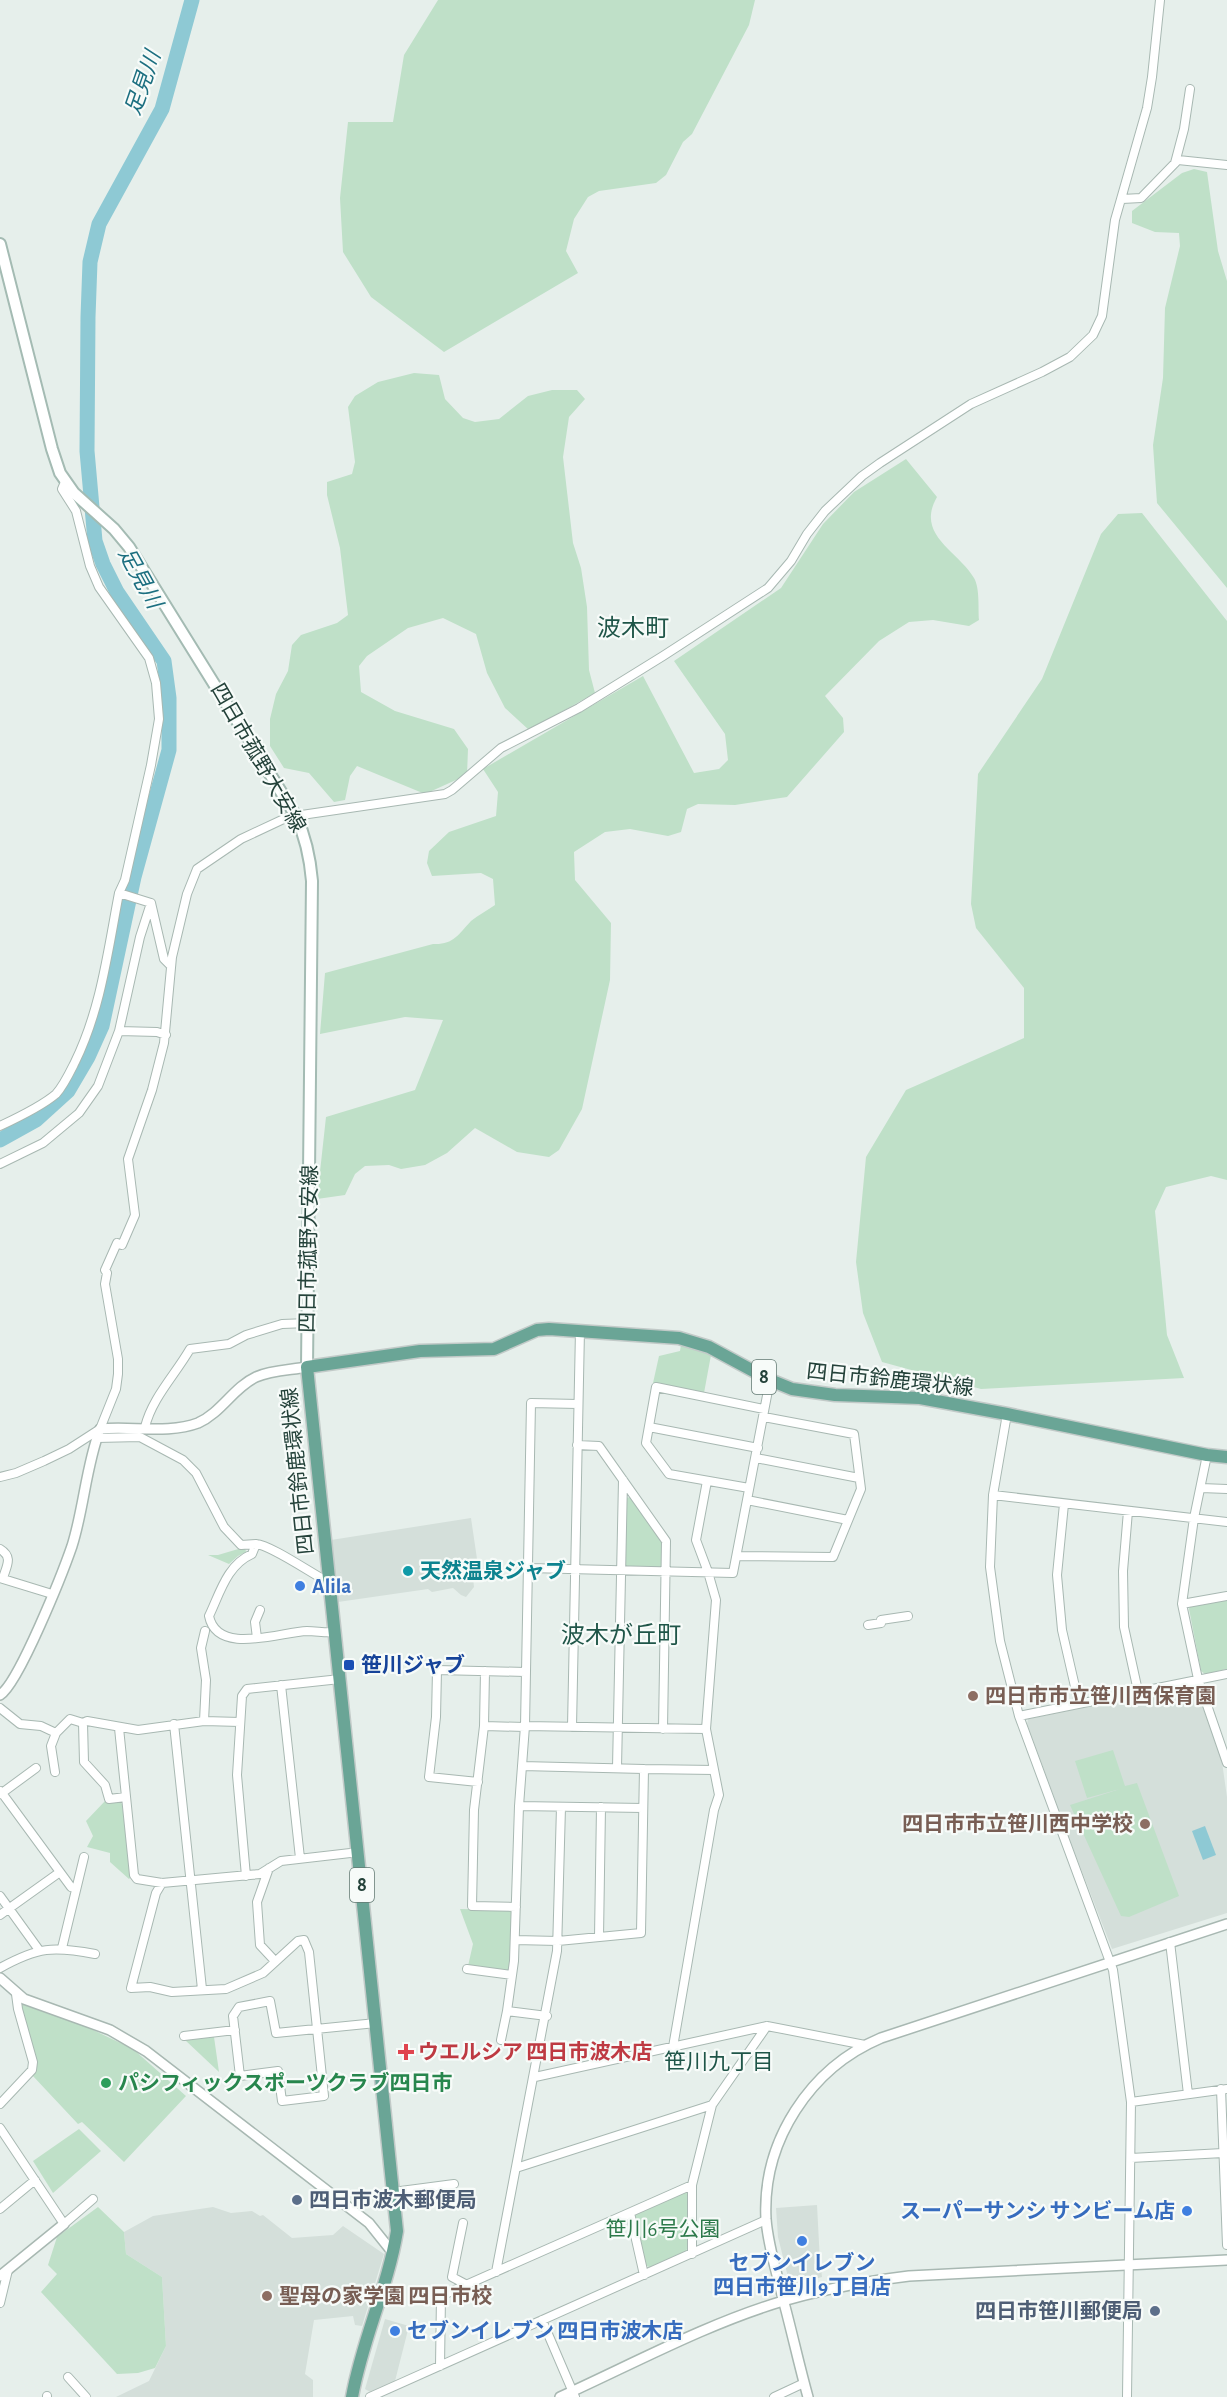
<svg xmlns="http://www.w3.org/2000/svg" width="1227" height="2397" font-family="'Alegreya Sans','Noto Sans JP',sans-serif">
<rect width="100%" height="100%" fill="#e6efeb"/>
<path fill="#d4dfda" d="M 471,1518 L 477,1559 L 471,1560 L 474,1587 L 466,1597 L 461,1595 L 453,1588 L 432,1592 L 428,1589 L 338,1602 L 331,1540 Z
M 1192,1686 L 1196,1688 L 1222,1762 L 1227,1797 L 1227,1913 L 1112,1949 L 1074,1851 L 1027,1724 L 1028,1719 Z
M 817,2205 L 820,2262 L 814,2264 L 814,2269 L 821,2269 L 822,2277 L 794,2284 L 789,2281 L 778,2237 L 776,2208 Z
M 213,2207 L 231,2213 L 252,2211 L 260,2216 L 263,2215 L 292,2238 L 333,2235 L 343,2226 L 384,2254 L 362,2326 L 355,2325 L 353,2316 L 314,2320 L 305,2374 L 313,2380 L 313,2397 L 116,2397 L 149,2381 L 166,2346 L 162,2277 L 126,2254 L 124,2232 L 153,2216 Z
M 385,2319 L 409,2326 L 395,2381 L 370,2392 L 365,2389 Z"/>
<path fill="#bfe0c8" d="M 438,0 L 755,0 L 749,25 L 692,134 L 683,142 L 666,175 L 656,183 L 599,191 L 588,197 L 574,219 L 566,251 L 578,273 L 444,352 L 371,297 L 343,252 L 340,198 L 348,122 L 393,122 L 404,55 Z
M 1194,169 L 1207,172 L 1218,251 L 1227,281 L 1227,588 L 1157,503 L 1153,445 L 1163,378 L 1165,308 L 1180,246 L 1179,233 L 1155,232 L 1132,223 L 1132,211 L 1182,173 Z
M 414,373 L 439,375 L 445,399 L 463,418 L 475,422 L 499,419 L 528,396 L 552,390 L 577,390 L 585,399 L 569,417 L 563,457 L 573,543 L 581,568 L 587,607 L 589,670 L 595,693 L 529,730 L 505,708 L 487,673 L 476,634 L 443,618 L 408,628 L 367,656 L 359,666 L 361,692 L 395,711 L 454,729 L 468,749 L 467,775 L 425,794 L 357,766 L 350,776 L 345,800 L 334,802 L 309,773 L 284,768 L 270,746 L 270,719 L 276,694 L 288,671 L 292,645 L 301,635 L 337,623 L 348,615 L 340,548 L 327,495 L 327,482 L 352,474 L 355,462 L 348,407 L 355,396 L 378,382 Z
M 906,459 L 937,497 C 915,535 958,551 974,578 C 980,588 978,609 979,620 L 969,626 L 933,620 L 909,622 L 879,641 L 825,696 L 843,718 L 844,732 L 787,797 L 735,805 L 698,804 L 687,809 L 681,832 L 668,836 L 630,829 L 605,832 L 574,852 L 575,880 L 611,923 L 610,980 L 582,1109 L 559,1150 L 549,1157 L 517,1152 L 475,1128 L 447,1153 L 425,1165 L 401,1169 L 389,1165 L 365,1166 L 355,1174 L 345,1195 L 317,1199 L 326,1117 L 415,1090 L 443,1020 L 405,1017 L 320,1034 L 325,973 L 433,944 C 453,945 458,935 471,921 C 478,915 488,910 495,905 L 493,879 L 481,873 L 432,876 L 427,863 L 429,851 L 449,832 L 496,816 L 498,792 L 483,769 L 643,676 L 694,773 L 719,769 L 728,760 L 725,734 L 674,661 L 781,588 L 823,524 L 854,492 Z
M 1142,513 L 1227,621 L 1227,1180 L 1211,1176 L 1166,1187 L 1155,1211 L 1167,1335 L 1184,1378 L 981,1389 L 882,1362 L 863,1313 L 856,1262 L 866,1157 L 906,1090 L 1024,1038 L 1024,988 L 976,928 L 971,904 L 978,774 L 1042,679 L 1101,534 L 1118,514 Z
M 681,1345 L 711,1355 L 704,1393 L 653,1383 L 659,1356 L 680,1351 Z
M 630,1497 L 661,1542 L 662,1565 L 659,1568 L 627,1567 L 625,1565 L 626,1498 Z
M 245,1547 L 246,1552 L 238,1556 L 229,1564 L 208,1555 L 218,1555 Z
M 1227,1599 L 1227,1669 L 1205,1674 L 1201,1671 L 1189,1609 L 1190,1606 Z
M 1113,1750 L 1125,1786 L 1137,1783 L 1179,1896 L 1129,1917 L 1121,1916 L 1070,1805 L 1120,1789 L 1087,1798 L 1075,1761 Z
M 105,1801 L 120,1802 L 122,1804 L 131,1877 L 129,1879 L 110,1862 L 110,1853 L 87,1847 L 93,1836 L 86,1821 Z
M 460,1909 L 510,1910 L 512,1913 L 511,1959 L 509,1972 L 468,1966 L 473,1944 Z
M 21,2004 L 89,2028 L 133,2049 L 186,2096 L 124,2162 L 82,2122 L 78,2124 L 32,2075 Z
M 214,2037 L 219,2072 L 185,2040 Z
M 79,2129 L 101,2151 L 53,2193 L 33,2161 Z
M 685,2192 L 688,2194 L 687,2249 L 686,2252 L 650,2268 L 646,2265 L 634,2217 L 636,2214 Z
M 98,2207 L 124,2232 L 126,2254 L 162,2277 L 166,2346 L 155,2368 L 138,2373 L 117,2374 L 41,2292 L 57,2274 L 48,2265 L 57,2237 Z"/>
<path fill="#8ec9d4" d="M 1205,1826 L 1216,1855 L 1203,1860 L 1192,1831 Z"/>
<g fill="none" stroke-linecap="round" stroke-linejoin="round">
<path stroke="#8ec9d4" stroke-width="15" d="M 0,1140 L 36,1120 L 68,1091 L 88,1057 L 102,1026 L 134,877 L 169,750 L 169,698 L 164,661 L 117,592 L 103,564 L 95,541 L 87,451 L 88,317 L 90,262 L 99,224 L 162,109 L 192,0"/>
<g stroke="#a8b8b2" stroke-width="10">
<path id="minor" d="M 1175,163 L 1184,129 L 1190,89
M 1122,199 L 1141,198 L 1178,160 L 1227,165
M 119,893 L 151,903
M 151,903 L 164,959 L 171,966
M 119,1031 L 157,1032 L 166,1035
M 0,1126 C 17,1118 42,1106 56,1094 C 64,1085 70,1072 75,1062 C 101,1009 108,950 119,893 L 125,880 L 151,765 L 159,719 L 156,683 L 149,658 L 99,587 L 90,566 L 76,511 L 62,489 L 65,482
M 0,1164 L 43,1143 L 79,1113 L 98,1086 L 119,1031 L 140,937 L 151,903
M 1007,1414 L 993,1495 L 990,1567 L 1000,1641 L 1019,1716 L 1113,1970 L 1131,2102 L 1127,2397
M 145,1427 C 152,1398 175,1375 190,1349 L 229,1344 L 246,1335 L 282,1324 L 308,1323
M 649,1427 L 758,1448
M 97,1438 L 140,1437 L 183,1460 L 196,1473 L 224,1527 L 241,1545 L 256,1544
M 577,1445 L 599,1446 L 666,1541 L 663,1729
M 1207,1455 L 1194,1518 L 1182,1604 L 1198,1679 L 1227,1763
M 756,1458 L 859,1478
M 0,1477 L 16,1473 L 44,1461 L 69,1449 L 100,1429 L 116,1389 L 118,1374 L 118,1359 L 105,1284 L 107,1273 L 105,1270 L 117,1243 L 122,1245 L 135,1215 L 128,1159 L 152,1090 L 164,1043 L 172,957 L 187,894 L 197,869 L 241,839 L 288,817 L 445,794 L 452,790 L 501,748 L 579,708 L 663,656 L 768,588 L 791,561 L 807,534 L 825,511 L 862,476 L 880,463 L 971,404 L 1042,372 L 1070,357 L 1093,335 L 1102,316 L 1115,220 L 1147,108 L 1152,77 L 1160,0
M 749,1488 L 669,1474 L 646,1443 L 656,1387 L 764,1409
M 1201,1488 L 1227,1489
M 993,1495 L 1227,1522
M 747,1500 L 848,1520
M 1064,1504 L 1057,1575 L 1062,1630 L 1079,1704
M 1128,1511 L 1123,1571 L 1124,1627 L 1138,1691
M 0,1549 C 13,1557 7,1565 3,1578
M 737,1556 L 833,1557 L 861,1489 L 854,1434 L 764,1417
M 528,1568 L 733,1573 L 770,1380
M 0,1578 L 52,1594
M 330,1583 C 312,1574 271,1545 256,1544 L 252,1554 C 227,1565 220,1593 209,1616 C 217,1656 280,1632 307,1631 C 317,1631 325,1633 335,1632
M 1182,1604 L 1227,1596
M 881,1620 L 908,1616
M 868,1625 L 881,1623
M 257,1638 L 255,1622 L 260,1610
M 281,1685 L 300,1858
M 0,1708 L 20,1724 L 41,1726 L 56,1733 L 70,1719 L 83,1723
M 1019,1716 L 1227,1674
M 204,1721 L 206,1680 L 201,1648 L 205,1631
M 174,1724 L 202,1989
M 484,1726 L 485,1671
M 525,1726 L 706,1729
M 572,1727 L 580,1330
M 119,1728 L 134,1875 L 137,1879 L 162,1883 L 260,1874 L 281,1861 L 359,1852
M 522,1766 L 644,1769
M 617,1768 L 623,1480
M 55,1772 L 51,1746 L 56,1733
M 478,1782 L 429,1777 L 436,1717 L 437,1670 L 525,1672
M 0,1791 L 2,1793 L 36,1768
M 0,1794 L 2,1793 L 60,1872 L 0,1915
M 126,1797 L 109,1799 L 105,1785 L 84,1762 L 83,1723 L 87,1721 L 138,1730 L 204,1721 L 240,1722
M 519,1806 L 643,1808
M 269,1868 L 257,1902 L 260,1945 L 274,1960
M 60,1872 L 71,1887
M 246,1876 L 237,1775 L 242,1696 L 247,1689 L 340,1679
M 162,1883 L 156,1893 L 131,1988 L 150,1987 L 172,1992 L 226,1989 L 263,1973 L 298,1941 L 304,1940 L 309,1952 L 324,2096 L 282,2101 L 278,2071 L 240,2076 L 233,2016 L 239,2007 L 270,2001 L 276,2033 L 376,2023
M 0,1896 L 39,1950
M 516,1907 L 472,1906 L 474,1810 L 484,1726 L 525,1727
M 599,1937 L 601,1807
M 515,1940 L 558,1941 L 641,1933 L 644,1769 L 714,1770
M 1170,1942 L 1188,2094
M 62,1948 L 84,1857
M 0,1968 C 38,1947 53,1946 95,1954
M 467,1969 L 512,1975
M 547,2016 L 507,2011 L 514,1961 L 519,1806 L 525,1726 L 531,1403 L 578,1404
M 184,2036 L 235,2030
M 501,2040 L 507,2011
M 673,2047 L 714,1810 L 719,1795 L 706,1729 L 716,1600 L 708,1572 L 696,1540 L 707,1481
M 535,2077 L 767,2026 L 865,2045
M 1221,2089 L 1227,2245
M 1131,2102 L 1227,2089
M 0,2104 L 32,2070 L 33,2062 L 18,2009 L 16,1994
M 0,2128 L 64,2224 L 93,2199
M 1131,2158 L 1223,2153
M 516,2168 L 712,2105
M 393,2192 L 454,2184
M 0,2209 L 35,2180
M 630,2213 L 644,2275
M 463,2223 L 452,2277 L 467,2285
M 692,2254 L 692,2185 L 712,2105 L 767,2026
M 496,2272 L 557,1951 L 561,1807
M 0,2303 L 8,2270
M 542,2320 L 575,2397
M 440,2366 L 441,2296 L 692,2185
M 68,2377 L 86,2397
M 47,2396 L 47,2397
M 370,2397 L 766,2220
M 774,2397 L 804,2383"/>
</g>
<g stroke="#a8b8b2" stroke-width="12">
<path id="tertiary" d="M 0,1695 C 19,1683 63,1572 72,1546 C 84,1508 86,1466 100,1429 C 131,1426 169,1434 198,1423 C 221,1413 234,1387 256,1377 C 271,1370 291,1370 307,1367
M 0,1978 L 24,1999 L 110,2030 L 146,2051 L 369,2223 L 393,2253
M 0,2276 L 64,2224
M 560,2397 C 633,2364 706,2324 783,2301 C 825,2289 867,2281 909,2276 L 1227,2260
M 808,2397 C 799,2365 792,2332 783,2299 C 777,2273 768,2246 766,2219 C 762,2141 810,2068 881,2038 L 1227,1924"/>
</g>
<g stroke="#a4bbb3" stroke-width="14">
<path id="secondary" d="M 0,244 L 52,449 L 60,473 L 74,493 L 114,529 L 129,547 L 296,816 C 306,838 310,857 312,881 L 307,1367"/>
</g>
<g stroke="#c2cac8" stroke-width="15">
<path id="primary" d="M 352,2397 C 362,2340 388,2287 397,2231 L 307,1367 L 420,1351 L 494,1349 L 537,1330 L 549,1329 L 679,1338 L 709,1347 L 770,1380 L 792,1389 L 835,1395 L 920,1398 L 1007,1414 L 1207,1455 L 1227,1457"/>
</g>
<use href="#minor" stroke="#fff" stroke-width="8"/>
<use href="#tertiary" stroke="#fff" stroke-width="9"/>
<use href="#secondary" stroke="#fff" stroke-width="10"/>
<use href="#primary" stroke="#6aa596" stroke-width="12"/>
</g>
<circle fill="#0f9aa8" stroke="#f7fbf9" stroke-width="2" cx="408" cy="1571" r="6"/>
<g fill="#3f7fe0" stroke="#f7fbf9" stroke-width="2">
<circle cx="300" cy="1586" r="6"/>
<circle cx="1187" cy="2211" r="6"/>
<circle cx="802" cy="2241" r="6"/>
<circle cx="395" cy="2331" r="6"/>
</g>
<rect fill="#1a4fb4" stroke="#f7fbf9" stroke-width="2" x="343" y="1659" width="12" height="12" rx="3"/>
<g fill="#8d6e63" stroke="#f7fbf9" stroke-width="2">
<circle cx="973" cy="1696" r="6"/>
<circle cx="1145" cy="1824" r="6"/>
<circle cx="267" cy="2296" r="6"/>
</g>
<path fill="#e0444e" stroke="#f7fbf9" stroke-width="2" d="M403 2043h6v6h6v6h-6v6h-6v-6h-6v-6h6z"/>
<circle fill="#2e9e5b" stroke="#f7fbf9" stroke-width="2" cx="106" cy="2083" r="6"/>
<g fill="#5c6f8a" stroke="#f7fbf9" stroke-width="2">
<circle cx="297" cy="2200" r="6"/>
<circle cx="1155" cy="2311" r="6"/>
</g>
<g text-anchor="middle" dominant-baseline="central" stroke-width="4.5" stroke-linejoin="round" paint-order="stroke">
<g fill="#f7fbf9" stroke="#637a73" stroke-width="1.5">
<rect x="752" y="1360" width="24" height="34" rx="4.5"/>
<rect x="350" y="1868" width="24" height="34" rx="4.5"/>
</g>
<g font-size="20" font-weight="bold" fill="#24423a">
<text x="764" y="1377">8</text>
<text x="362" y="1885">8</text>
</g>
<g font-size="21" fill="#24423a" stroke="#f7fbf9">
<text transform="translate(258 758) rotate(60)">四日市菰野大安線</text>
<text transform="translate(309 1249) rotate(-89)">四日市菰野大安線</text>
<text transform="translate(890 1380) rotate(6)">四日市鈴鹿環状線</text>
<text transform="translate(298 1471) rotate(-96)">四日市鈴鹿環状線</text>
</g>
<g font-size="21" font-weight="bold" fill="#0d838f" stroke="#f7fbf9" text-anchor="start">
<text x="420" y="1571">天然温泉ジャブ</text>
</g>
<g font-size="21" font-weight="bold" fill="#366cbe" stroke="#f7fbf9" text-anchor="start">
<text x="312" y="1586">Alila</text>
<text x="1175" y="2211" text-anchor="end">スーパーサンシ サンビーム店</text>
<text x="802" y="2263" text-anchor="middle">セブンイレブン<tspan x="802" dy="24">四日市笹川9丁目店</tspan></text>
<text x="407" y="2331">セブンイレブン 四日市波木店</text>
</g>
<g font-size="21" font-weight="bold" fill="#164399" stroke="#f7fbf9" text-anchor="start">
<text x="361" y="1665">笹川ジャブ</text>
</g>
<g font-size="21" font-weight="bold" fill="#785e54" stroke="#f7fbf9" text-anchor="start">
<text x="985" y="1696">四日市市立笹川西保育園</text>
<text x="1133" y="1824" text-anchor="end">四日市市立笹川西中学校</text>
<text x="279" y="2296">聖母の家学園 四日市校</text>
</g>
<g font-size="21" font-weight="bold" fill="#be3a42" stroke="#f7fbf9" text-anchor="start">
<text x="418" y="2052">ウエルシア 四日市波木店</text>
</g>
<g font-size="21" font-weight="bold" fill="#27864d" stroke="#f7fbf9" text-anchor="start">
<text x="118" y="2083">パシフィックスポーツクラブ四日市</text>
</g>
<g font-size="21" font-weight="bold" fill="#4e5e75" stroke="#f7fbf9" text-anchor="start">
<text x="309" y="2200">四日市波木郵便局</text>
<text x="1143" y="2311" text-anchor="end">四日市笹川郵便局</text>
</g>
<g font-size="21" fill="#2d7a4b" stroke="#f7fbf9">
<text x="663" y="2229">笹川6号公園</text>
</g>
<g font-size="22" font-style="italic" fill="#1c6f80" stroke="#f7fbf9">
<text transform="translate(143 83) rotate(-71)">足見川</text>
<text transform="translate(140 578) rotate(61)">足見川</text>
</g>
<g font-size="22" fill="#1f5548" stroke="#f7fbf9">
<text x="719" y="2062">笹川九丁目</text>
</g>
<g font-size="24" fill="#1f5548" stroke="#f7fbf9">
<text x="633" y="629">波木町</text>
<text x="621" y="1636">波木が丘町</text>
</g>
</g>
</svg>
